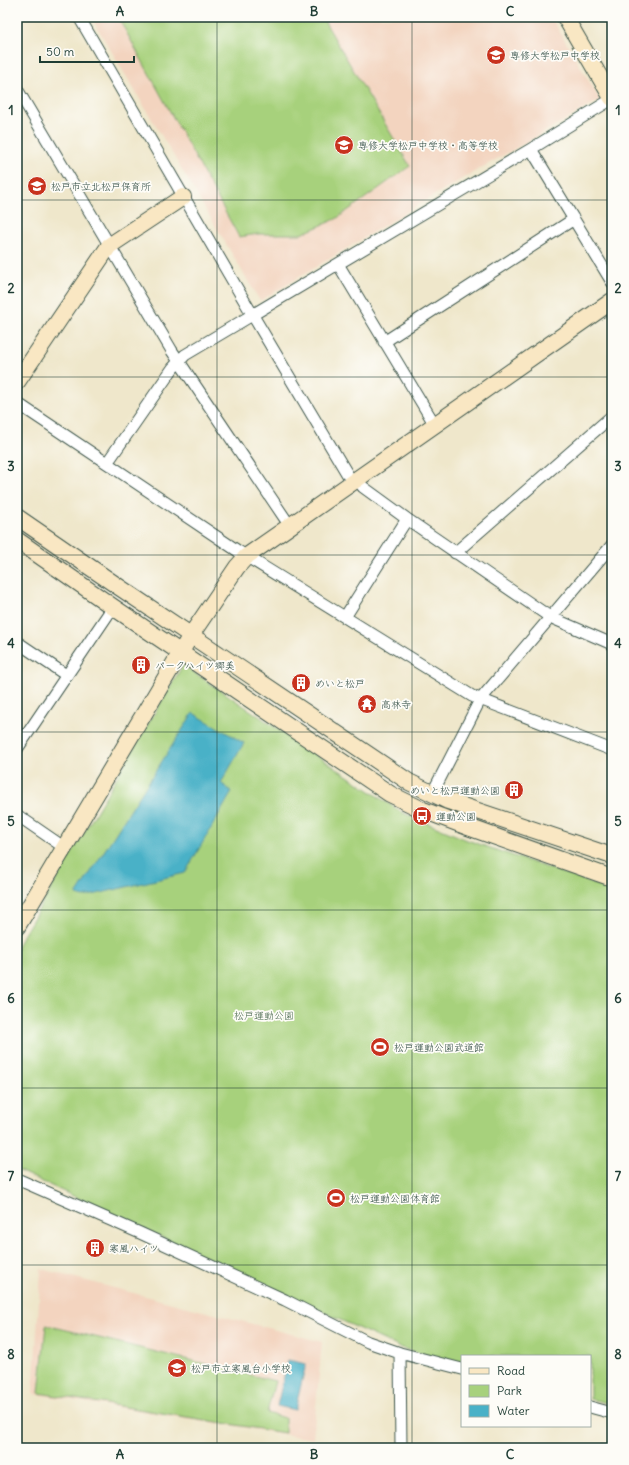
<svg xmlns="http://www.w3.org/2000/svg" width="629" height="1465" font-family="Delius,'Klee One',sans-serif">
<rect width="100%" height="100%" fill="#fdfcf7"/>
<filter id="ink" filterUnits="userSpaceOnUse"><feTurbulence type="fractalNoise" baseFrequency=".025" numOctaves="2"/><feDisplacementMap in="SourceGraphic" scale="8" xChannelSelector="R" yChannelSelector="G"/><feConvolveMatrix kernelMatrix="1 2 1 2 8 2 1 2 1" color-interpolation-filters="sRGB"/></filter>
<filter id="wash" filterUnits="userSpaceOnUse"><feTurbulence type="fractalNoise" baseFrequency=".012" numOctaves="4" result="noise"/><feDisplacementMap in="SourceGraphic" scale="16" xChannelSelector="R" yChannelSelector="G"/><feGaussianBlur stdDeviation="0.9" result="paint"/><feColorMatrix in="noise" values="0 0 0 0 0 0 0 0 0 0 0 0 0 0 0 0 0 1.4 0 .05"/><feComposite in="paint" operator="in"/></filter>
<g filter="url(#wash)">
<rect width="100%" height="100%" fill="#efe7cb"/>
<path fill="#f3d4bf" d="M 91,17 L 551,17 L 600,100 L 441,191 L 260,301 Z
M 41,1269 L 322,1342 L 313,1439 L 33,1394 Z"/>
<path fill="#a7d17c" stroke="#638758" d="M 118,17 L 322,17 L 410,166 L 336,219 L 301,234 L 258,234 L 239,237 Z
M 183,665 L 401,812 L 467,840 L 612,890 L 612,1404 L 590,1399 L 590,1356 L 462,1356 L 462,1365 L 401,1348 L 17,1170 L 17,946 Z
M 46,1325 L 275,1381 L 267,1413 L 285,1418 L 285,1433 L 39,1393 Z"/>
<path fill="#49b1c7" stroke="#34777e" d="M 193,713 L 244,743 L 221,783 L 232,792 L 185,873 L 84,897 L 76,895 Z
M 288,1360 L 306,1364 L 295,1410 L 277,1406 Z"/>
</g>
<g filter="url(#ink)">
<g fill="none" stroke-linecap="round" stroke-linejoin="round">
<g stroke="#3e564b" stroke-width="13">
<path id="street" d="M 79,17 L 252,314 L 352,482
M 17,89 L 172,351 L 290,526
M 531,149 L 612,282
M 338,264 L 435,425
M 384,342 L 574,219
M 17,403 L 238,551 L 472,696 L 612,750
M 107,463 L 173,368 L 185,355 L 531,149 L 612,99
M 357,479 L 363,487 L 407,519 L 550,617 L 612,644
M 455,553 L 612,416
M 345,617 L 407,519
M 17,642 L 66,675
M 17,749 L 113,607
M 432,794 L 480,700 L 612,545
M 17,815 L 65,848
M 17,1179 L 140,1233 L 285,1300 L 368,1342 L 400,1353 L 462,1369
M 400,1353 L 401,1448
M 590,1407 L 612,1413"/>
</g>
<g stroke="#3e564b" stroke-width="18">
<path id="secondary" d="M 565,17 L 612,98
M 17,382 L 109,246 L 183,197
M 17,517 L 116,585 L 409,782 L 448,801 L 612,856
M 17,540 L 113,607 L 390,794 L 423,810 L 468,827 L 612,878
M 17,927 L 191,635 L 237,567 L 247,556 L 612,301"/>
</g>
<use href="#street" stroke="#fff" stroke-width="11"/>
<use href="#secondary" stroke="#f9e7c3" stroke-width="16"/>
</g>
</g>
<path fill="none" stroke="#1f3d34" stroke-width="1" stroke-opacity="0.55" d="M 217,17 L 217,1448M 412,17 L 412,1448M 17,200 L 612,200M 17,377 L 612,377M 17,555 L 612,555M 17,732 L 612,732M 17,910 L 612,910M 17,1088 L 612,1088M 17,1265 L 612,1265"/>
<defs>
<g id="school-disc" transform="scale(1)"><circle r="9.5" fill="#c8321e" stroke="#fdfcf7"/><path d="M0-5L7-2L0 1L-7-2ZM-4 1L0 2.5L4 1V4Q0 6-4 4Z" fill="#fff"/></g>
<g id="building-disc" transform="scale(1)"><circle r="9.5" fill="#c8321e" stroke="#fdfcf7"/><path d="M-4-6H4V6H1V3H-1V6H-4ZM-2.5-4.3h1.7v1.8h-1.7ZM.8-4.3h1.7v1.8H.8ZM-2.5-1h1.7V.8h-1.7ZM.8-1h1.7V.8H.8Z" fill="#fff"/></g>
<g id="temple-disc" transform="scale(1)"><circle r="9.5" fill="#c8321e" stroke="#fdfcf7"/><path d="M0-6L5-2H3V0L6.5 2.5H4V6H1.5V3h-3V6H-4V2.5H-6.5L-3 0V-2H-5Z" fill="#fff"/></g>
<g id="bus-disc" transform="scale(1)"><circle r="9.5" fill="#c8321e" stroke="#fdfcf7"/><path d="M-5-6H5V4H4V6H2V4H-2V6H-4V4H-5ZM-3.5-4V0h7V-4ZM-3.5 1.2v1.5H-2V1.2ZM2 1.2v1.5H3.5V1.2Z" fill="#fff"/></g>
<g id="stadium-disc" transform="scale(1)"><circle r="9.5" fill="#c8321e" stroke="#fdfcf7"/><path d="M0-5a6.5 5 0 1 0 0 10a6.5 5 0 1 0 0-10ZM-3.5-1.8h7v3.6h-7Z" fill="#fff"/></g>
</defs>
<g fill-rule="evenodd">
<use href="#school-disc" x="496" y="55"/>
<use href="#school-disc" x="344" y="145"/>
<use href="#school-disc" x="37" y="186"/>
<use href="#building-disc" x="141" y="665"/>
<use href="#building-disc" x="301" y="683"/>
<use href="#temple-disc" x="367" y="704"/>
<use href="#building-disc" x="514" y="790"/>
<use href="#bus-disc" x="422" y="816"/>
<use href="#stadium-disc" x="380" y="1047"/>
<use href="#stadium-disc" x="336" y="1198"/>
<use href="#building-disc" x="95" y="1248"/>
<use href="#school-disc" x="177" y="1368"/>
</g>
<g text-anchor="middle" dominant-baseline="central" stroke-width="3.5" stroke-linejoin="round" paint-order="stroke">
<g font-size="10" fill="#1f3d34" stroke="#fdfcf7" text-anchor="start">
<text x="510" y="55">専修大学松戸中学校</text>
<text x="358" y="145">専修大学松戸中学校・高等学校</text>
<text x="51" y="186">松戸市立北松戸保育所</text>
<text x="155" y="665">パークハイツ郷美</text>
<text x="315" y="683">めいと松戸</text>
<text x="381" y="704">高林寺</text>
<text x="500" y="790" text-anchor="end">めいと松戸運動公園</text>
<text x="436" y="816">運動公園</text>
<text x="394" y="1047">松戸運動公園武道館</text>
<text x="350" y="1198">松戸運動公園体育館</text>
<text x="109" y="1248">寒風ハイツ</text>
<text x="191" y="1368">松戸市立寒風台小学校</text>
</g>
<g font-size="10" fill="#416246" stroke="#fdfcf7">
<text x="264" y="1015">松戸運動公園</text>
</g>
</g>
<rect width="629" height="1465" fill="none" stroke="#fdfcf7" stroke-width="44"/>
<rect x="461" y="1355" width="130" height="72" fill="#fdfcf7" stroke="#a4b0a9"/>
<rect x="469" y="1368" width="20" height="6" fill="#f9e7c3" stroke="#a4b0a9"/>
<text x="497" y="1375" font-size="12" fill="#1f3d34">Road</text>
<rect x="469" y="1385" width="20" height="12" fill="#a7d17c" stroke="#a4b0a9"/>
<text x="497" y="1395" font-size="12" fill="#1f3d34">Park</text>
<rect x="469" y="1405" width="20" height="12" fill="#49b1c7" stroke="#a4b0a9"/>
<text x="497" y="1415" font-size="12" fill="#1f3d34">Water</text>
<path d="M40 56v6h94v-6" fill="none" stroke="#1f3d34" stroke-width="2"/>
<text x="46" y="56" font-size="12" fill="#1f3d34" stroke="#fdfcf7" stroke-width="3" paint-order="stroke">50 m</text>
<rect x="22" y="22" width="585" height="1421" fill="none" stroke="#1f3d34" stroke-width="1.5"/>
<g font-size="13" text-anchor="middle" font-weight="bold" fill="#1f3d34">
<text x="120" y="16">A</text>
<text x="314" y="16">B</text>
<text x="510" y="16">C</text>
<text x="11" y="115">1</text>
<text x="618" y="115">1</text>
<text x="11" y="293">2</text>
<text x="618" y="293">2</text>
<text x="11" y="471">3</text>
<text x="618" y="471">3</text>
<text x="11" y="648">4</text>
<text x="618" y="648">4</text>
<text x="11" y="826">5</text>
<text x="618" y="826">5</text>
<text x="11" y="1003">6</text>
<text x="618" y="1003">6</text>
<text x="11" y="1181">7</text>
<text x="618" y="1181">7</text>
<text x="11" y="1359">8</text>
<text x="618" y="1359">8</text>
<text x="120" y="1459">A</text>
<text x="314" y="1459">B</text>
<text x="510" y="1459">C</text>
</g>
</svg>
